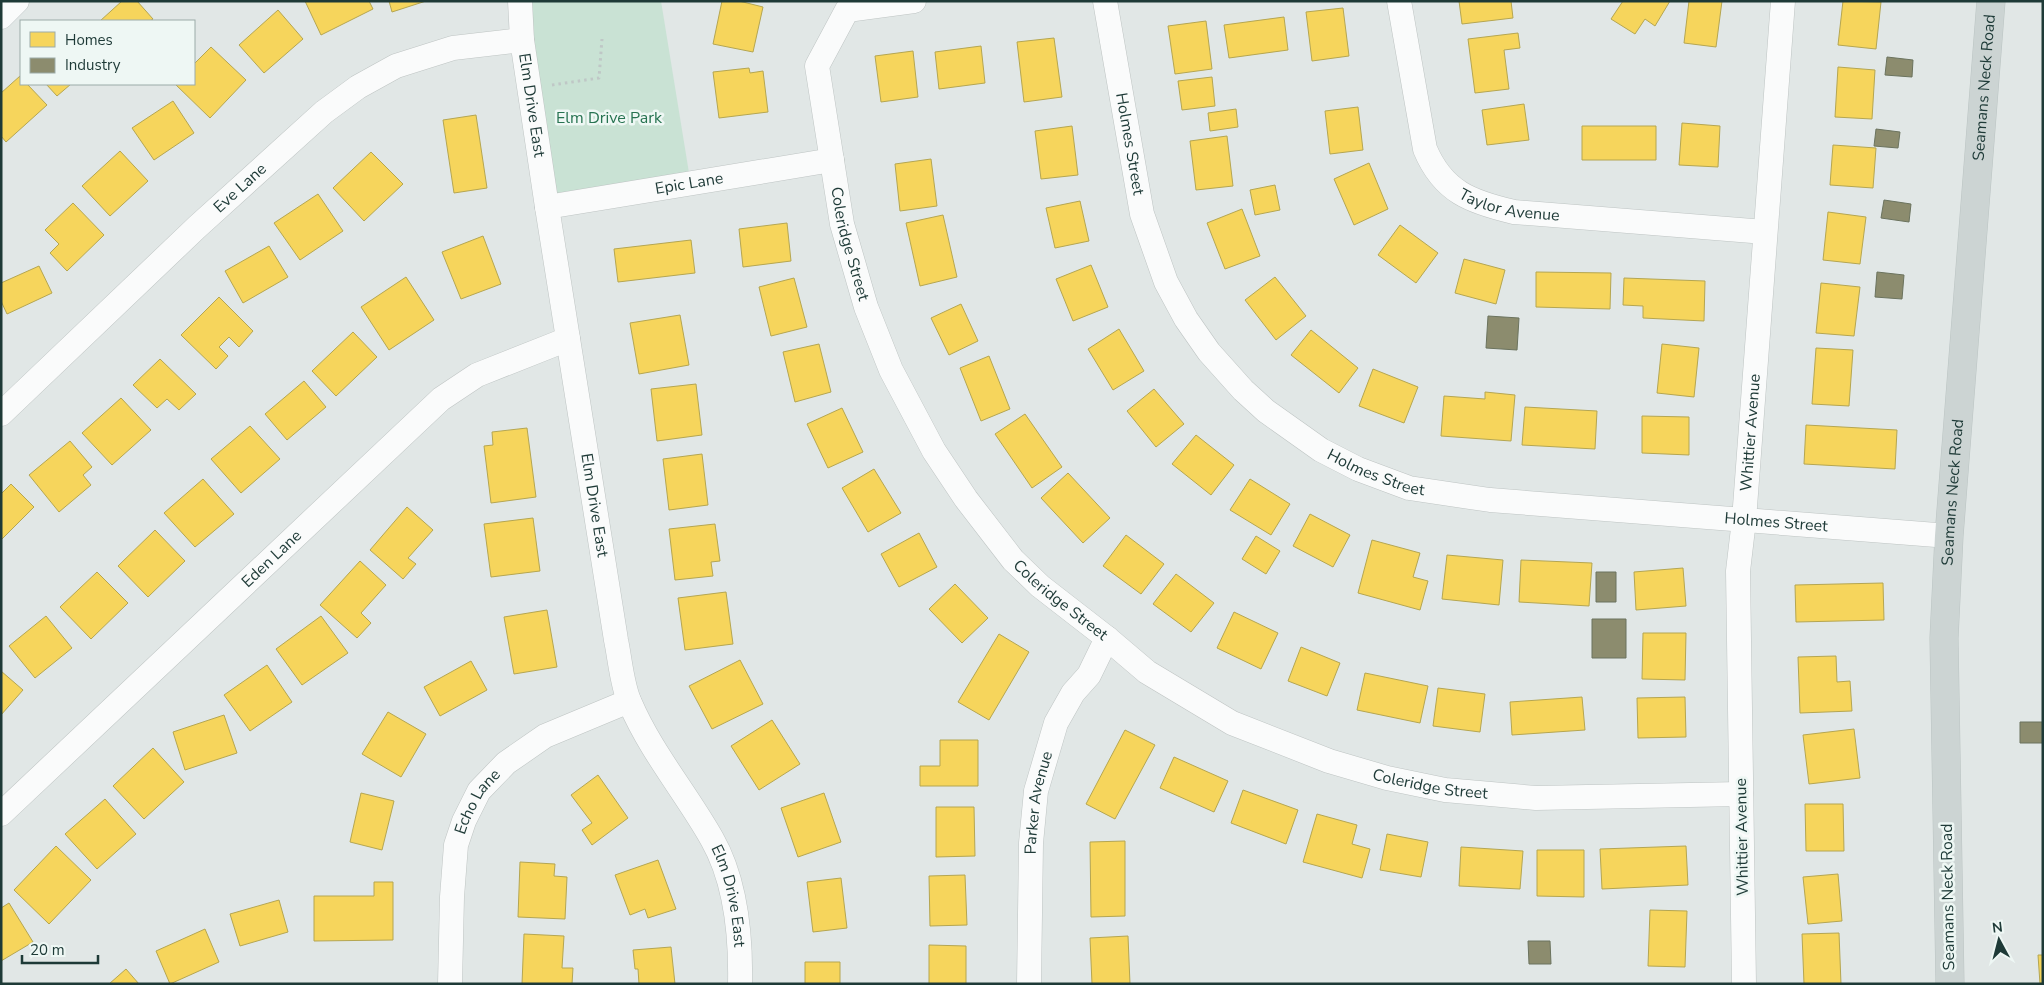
<svg xmlns="http://www.w3.org/2000/svg" width="2044" height="985" font-family="'Nunito Sans',sans-serif">
<rect width="100%" height="100%" fill="#e1e7e6"/>
<path fill="#c9e2d4" d="M 523,1 L 661,1 L 690,179 L 550,203 Z"/>
<path fill="#f6d55c" stroke="#b5a651" d="M 122,1 L 137,1 L 153,19 L 150,21 L 100,21 Z
M 305,1 L 369,1 L 373,9 L 321,35 Z
M 389,1 L 426,1 L 392,12 Z
M 722,1 L 739,1 L 763,7 L 753,52 L 713,44 Z
M 1459,1 L 1511,1 L 1513,18 L 1462,24 Z
M 1623,1 L 1670,1 L 1655,26 L 1645,19 L 1635,34 L 1611,19 Z
M 1689,1 L 1722,1 L 1716,47 L 1684,43 Z
M 1843,1 L 1881,2 L 1876,49 L 1838,45 Z
M 1343,8 L 1349,56 L 1312,61 L 1306,12 Z
M 278,10 L 303,39 L 264,73 L 239,45 Z
M 1284,17 L 1288,50 L 1229,58 L 1224,25 Z
M 1206,21 L 1212,69 L 1175,74 L 1168,26 Z
M 1518,33 L 1520,48 L 1504,50 L 1509,89 L 1475,93 L 1468,39 Z
M 1054,38 L 1062,97 L 1024,102 L 1017,42 Z
M 981,46 L 985,83 L 939,89 L 935,52 Z
M 211,47 L 246,80 L 210,118 L 175,84 L 194,84 L 194,64 Z
M 913,51 L 918,97 L 881,102 L 875,56 Z
M 1838,67 L 1875,70 L 1872,119 L 1835,117 Z
M 749,68 L 750,73 L 763,71 L 768,112 L 719,118 L 713,72 Z
M 20,76 L 21,84 L 27,84 L 47,105 L 6,142 L 1,136 L 1,93 Z
M 1212,77 L 1215,106 L 1182,110 L 1178,81 Z
M 46,84 L 71,84 L 57,96 Z
M 173,101 L 194,133 L 154,160 L 132,128 Z
M 1524,104 L 1529,140 L 1487,145 L 1482,110 Z
M 1358,107 L 1363,150 L 1330,154 L 1325,111 Z
M 1236,109 L 1238,127 L 1210,131 L 1208,113 Z
M 476,115 L 487,188 L 454,193 L 443,120 Z
M 1682,123 L 1720,126 L 1718,167 L 1679,165 Z
M 1072,126 L 1078,175 L 1041,179 L 1035,131 Z
M 1582,126 L 1656,126 L 1656,160 L 1582,160 Z
M 1227,136 L 1233,186 L 1196,190 L 1190,141 Z
M 1833,145 L 1876,148 L 1873,188 L 1830,185 Z
M 120,151 L 148,181 L 110,216 L 82,186 Z
M 371,152 L 403,184 L 364,221 L 333,188 Z
M 931,159 L 937,206 L 900,211 L 895,164 Z
M 1369,163 L 1388,209 L 1354,225 L 1334,179 Z
M 1275,185 L 1280,210 L 1255,215 L 1250,190 Z
M 318,194 L 343,231 L 300,260 L 274,223 Z
M 1080,201 L 1089,241 L 1055,248 L 1046,208 Z
M 73,203 L 104,235 L 67,271 L 50,253 L 59,244 L 45,230 Z
M 1242,209 L 1260,256 L 1225,269 L 1207,223 Z
M 1828,212 L 1866,217 L 1860,264 L 1823,260 Z
M 943,215 L 957,277 L 920,286 L 906,223 Z
M 787,223 L 791,261 L 743,267 L 739,229 Z
M 1400,225 L 1438,253 L 1416,283 L 1378,255 Z
M 483,236 L 501,284 L 461,299 L 442,252 Z
M 691,240 L 695,273 L 618,282 L 614,249 Z
M 269,246 L 288,277 L 243,303 L 225,271 Z
M 1464,259 L 1505,270 L 1496,304 L 1455,293 Z
M 1091,265 L 1108,307 L 1073,321 L 1056,279 Z
M 39,266 L 52,293 L 7,314 L 1,301 L 1,283 Z
M 1536,272 L 1611,273 L 1610,309 L 1536,307 Z
M 406,277 L 434,320 L 389,350 L 361,307 Z
M 1275,277 L 1306,316 L 1276,340 L 1245,300 Z
M 794,278 L 807,327 L 771,336 L 759,287 Z
M 1624,278 L 1705,281 L 1704,321 L 1643,318 L 1643,306 L 1623,305 Z
M 1821,283 L 1860,287 L 1854,336 L 1816,333 Z
M 219,297 L 253,331 L 239,347 L 229,337 L 219,347 L 228,356 L 216,369 L 181,335 Z
M 961,304 L 978,341 L 949,355 L 931,318 Z
M 680,315 L 689,365 L 639,374 L 630,323 Z
M 1119,329 L 1144,371 L 1113,390 L 1088,349 Z
M 1311,330 L 1358,368 L 1339,393 L 1291,355 Z
M 353,332 L 377,357 L 336,396 L 312,371 Z
M 819,344 L 831,392 L 795,402 L 783,352 Z
M 1662,344 L 1699,348 L 1694,397 L 1657,393 Z
M 1816,348 L 1853,350 L 1849,406 L 1812,404 Z
M 989,356 L 1010,409 L 981,421 L 960,368 Z
M 160,359 L 196,394 L 179,410 L 167,399 L 157,408 L 133,385 Z
M 1373,369 L 1418,387 L 1404,423 L 1359,406 Z
M 304,381 L 326,407 L 287,440 L 265,414 Z
M 696,384 L 702,435 L 657,441 L 651,389 Z
M 1154,389 L 1184,424 L 1156,447 L 1127,411 Z
M 1485,392 L 1515,395 L 1511,441 L 1441,436 L 1444,396 L 1485,399 Z
M 121,398 L 151,430 L 112,465 L 82,433 Z
M 1525,407 L 1597,411 L 1595,449 L 1522,445 Z
M 842,408 L 863,452 L 828,468 L 807,424 Z
M 1025,414 L 1062,467 L 1032,488 L 995,434 Z
M 1642,416 L 1689,417 L 1689,455 L 1642,453 Z
M 1806,425 L 1897,430 L 1895,469 L 1804,464 Z
M 250,426 L 280,459 L 241,493 L 211,459 Z
M 527,428 L 536,497 L 491,503 L 484,446 L 493,445 L 492,432 Z
M 1196,435 L 1234,465 L 1211,495 L 1172,464 Z
M 70,441 L 92,467 L 83,475 L 91,485 L 59,512 L 29,475 Z
M 702,454 L 708,505 L 669,510 L 663,459 Z
M 874,469 L 901,513 L 868,532 L 842,488 Z
M 1068,473 L 1110,518 L 1083,543 L 1041,498 Z
M 203,479 L 234,514 L 195,547 L 164,513 Z
M 1250,479 L 1290,504 L 1271,535 L 1230,510 Z
M 11,484 L 34,507 L 1,540 L 1,494 Z
M 407,507 L 433,530 L 408,558 L 416,564 L 403,579 L 370,550 Z
M 1310,514 L 1350,535 L 1333,567 L 1293,546 Z
M 533,518 L 540,571 L 491,577 L 484,524 Z
M 715,524 L 720,561 L 711,562 L 713,576 L 675,580 L 669,529 Z
M 155,530 L 185,561 L 148,597 L 118,566 Z
M 919,533 L 937,567 L 899,587 L 881,554 Z
M 1126,535 L 1164,564 L 1141,594 L 1103,566 Z
M 1256,536 L 1280,551 L 1266,574 L 1242,559 Z
M 1372,540 L 1420,553 L 1413,577 L 1428,581 L 1420,610 L 1358,593 Z
M 1447,555 L 1503,560 L 1499,605 L 1442,599 Z
M 1521,560 L 1592,563 L 1589,606 L 1519,602 Z
M 360,561 L 386,585 L 361,613 L 371,623 L 357,638 L 320,605 Z
M 1683,568 L 1686,606 L 1636,610 L 1634,572 Z
M 97,572 L 128,603 L 91,639 L 60,607 Z
M 1176,574 L 1214,603 L 1191,632 L 1153,604 Z
M 1883,583 L 1884,620 L 1796,622 L 1795,585 Z
M 955,584 L 988,618 L 962,643 L 929,609 Z
M 726,592 L 733,644 L 685,650 L 678,598 Z
M 547,610 L 557,667 L 514,674 L 504,617 Z
M 1234,612 L 1278,633 L 1261,669 L 1217,648 Z
M 46,616 L 72,648 L 35,678 L 9,646 Z
M 321,616 L 348,653 L 302,685 L 276,649 Z
M 1643,633 L 1686,633 L 1685,680 L 1642,679 Z
M 999,634 L 1029,652 L 989,720 L 958,702 Z
M 1301,647 L 1340,663 L 1327,696 L 1288,681 Z
M 1836,656 L 1837,682 L 1850,681 L 1852,711 L 1800,713 L 1798,657 Z
M 740,660 L 763,704 L 712,729 L 689,686 Z
M 471,661 L 487,690 L 440,716 L 424,687 Z
M 267,665 L 292,702 L 250,731 L 224,695 Z
M 1,671 L 23,690 L 1,715 Z
M 1365,673 L 1428,686 L 1420,723 L 1357,710 Z
M 1438,688 L 1485,694 L 1480,732 L 1433,726 Z
M 1582,697 L 1585,730 L 1512,735 L 1510,702 Z
M 1685,697 L 1686,737 L 1638,738 L 1637,698 Z
M 388,712 L 426,734 L 401,777 L 362,754 Z
M 224,715 L 237,753 L 185,770 L 173,732 Z
M 772,720 L 800,764 L 759,790 L 731,746 Z
M 1854,729 L 1860,778 L 1809,784 L 1803,735 Z
M 1125,730 L 1155,745 L 1115,819 L 1086,804 Z
M 940,740 L 978,740 L 978,786 L 920,786 L 920,766 L 940,766 Z
M 153,748 L 184,782 L 144,819 L 113,786 Z
M 1174,757 L 1228,781 L 1214,812 L 1160,788 Z
M 598,775 L 628,818 L 592,845 L 582,830 L 592,823 L 571,795 Z
M 1243,790 L 1298,810 L 1286,844 L 1231,823 Z
M 361,793 L 394,801 L 382,850 L 350,842 Z
M 824,793 L 841,842 L 798,857 L 781,808 Z
M 105,799 L 136,834 L 97,869 L 65,834 Z
M 1805,804 L 1843,804 L 1844,851 L 1806,851 Z
M 936,807 L 974,807 L 975,856 L 936,857 Z
M 1317,814 L 1357,825 L 1352,844 L 1370,849 L 1362,878 L 1303,862 Z
M 1387,834 L 1428,842 L 1421,877 L 1380,870 Z
M 1125,841 L 1125,916 L 1091,917 L 1090,842 Z
M 56,846 L 91,880 L 49,924 L 14,890 Z
M 1686,846 L 1688,885 L 1602,889 L 1600,849 Z
M 1461,847 L 1523,851 L 1520,889 L 1459,886 Z
M 1537,850 L 1584,850 L 1584,897 L 1537,896 Z
M 658,860 L 676,909 L 648,918 L 645,909 L 630,915 L 615,875 Z
M 520,862 L 555,864 L 554,876 L 567,877 L 565,919 L 518,917 Z
M 1838,874 L 1842,921 L 1808,924 L 1803,877 Z
M 965,875 L 967,925 L 930,926 L 929,876 Z
M 841,878 L 847,928 L 813,932 L 807,882 Z
M 374,882 L 393,882 L 393,940 L 314,941 L 314,896 L 374,896 Z
M 279,900 L 288,932 L 240,946 L 230,914 Z
M 9,903 L 33,942 L 1,961 L 1,908 Z
M 1650,910 L 1687,911 L 1685,967 L 1648,966 Z
M 205,929 L 219,962 L 170,984 L 156,951 Z
M 1839,933 L 1841,984 L 1804,984 L 1802,934 Z
M 524,934 L 564,936 L 562,968 L 573,968 L 572,984 L 522,984 Z
M 1128,936 L 1130,984 L 1092,984 L 1090,938 Z
M 929,945 L 966,946 L 966,984 L 929,984 Z
M 671,947 L 675,984 L 639,984 L 638,969 L 635,969 L 633,950 Z
M 2038,955 L 2043,955 L 2043,984 L 2040,984 Z
M 805,962 L 840,962 L 840,984 L 805,984 Z
M 126,969 L 139,984 L 109,984 Z"/>
<path fill="#8c8c6e" stroke="#6b735e" d="M 1887,57 L 1913,60 L 1912,77 L 1885,75 Z
M 1876,129 L 1900,132 L 1898,148 L 1874,146 Z
M 1884,200 L 1911,204 L 1909,222 L 1881,218 Z
M 1877,272 L 1904,275 L 1902,299 L 1875,297 Z
M 1488,316 L 1519,318 L 1517,350 L 1486,348 Z
M 1596,572 L 1616,572 L 1616,602 L 1596,602 Z
M 1592,619 L 1626,619 L 1626,658 L 1592,658 Z
M 2020,722 L 2043,722 L 2043,743 L 2020,743 Z
M 1528,941 L 1550,941 L 1551,964 L 1529,964 Z"/>
<g fill="none" stroke-linecap="round" stroke-linejoin="round">
<g stroke="#bec4c3" stroke-width="25">
<g id="minor">
<path id="s1" d="M 520,1 L 522,40 L 547,207 L 616,640 C 620,659 622,686 630,703 C 651,752 686,793 712,839 C 736,881 741,937 740,984"/>
<path id="s2" d="M 914,1 L 847,10 L 817,66 L 842,224 L 866,307 L 891,370 L 934,451 L 966,499 L 1013,560 L 1040,586 L 1107,638 L 1147,672 L 1232,723 L 1329,761 L 1387,778 L 1445,790 L 1536,798 L 1741,794"/>
<path id="s3" d="M 1105,1 L 1142,214 L 1166,282 L 1186,319 L 1209,352 L 1243,390 L 1266,411 L 1321,450 L 1358,469 L 1409,488 L 1490,500 L 1949,536"/>
<path id="s4" d="M 1399,1 L 1425,149 C 1443,192 1471,202 1514,212 L 1765,232"/>
<path d="M 1,17 L 17,1"/>
<path id="s5" d="M 547,207 L 832,160"/>
<path id="s6" d="M 1,414 L 197,227 L 324,112 L 358,87 L 396,66 L 453,48 L 522,40"/>
<path id="s7" d="M 1,814 L 441,399 L 477,375 L 568,339"/>
<path id="s8" d="M 450,984 L 452,897 L 456,845 L 464,821 L 479,791 L 506,763 L 545,736 L 629,701"/>
<path id="s9" d="M 1029,984 L 1031,843 L 1036,791 L 1056,723 L 1073,693 L 1089,675 L 1107,638"/>
<path id="s10" d="M 1744,984 L 1738,571 L 1744,520 L 1783,1"/>
</g>
</g>
<g stroke="#bbc4c3" stroke-width="29">
<g id="major">
<path id="s11" d="M 1950,984 L 1944,638 L 1949,536 L 1991,1"/>
</g>
</g>
<path stroke="#bfc7c6" stroke-width="3" stroke-dasharray="2.5 4" stroke-linecap="butt" d="M 552,85 L 599,78 L 602,39"/>
<use href="#minor" stroke="#fafbfb" stroke-width="24"/>
<use href="#major" stroke="#ccd4d3" stroke-width="28"/>
</g>
<g text-anchor="middle" dominant-baseline="central" stroke-width="5" stroke-linejoin="round" paint-order="stroke">
<g font-size="16" fill="#1e3a37" stroke="#eef7f4">
<text stroke="none"><textPath href="#s11" startOffset="898">Seamans Neck Road</textPath></text>
<text stroke="none"><textPath href="#s1" startOffset="105">Elm Drive East</textPath></text>
<text stroke="none"><textPath href="#s3" startOffset="145">Holmes Street</textPath></text>
<text stroke="none"><textPath href="#s5" startOffset="144">Epic Lane</textPath></text>
<text stroke="none"><textPath href="#s6" startOffset="329">Eve Lane</textPath></text>
<text stroke="none"><textPath href="#s4" startOffset="259">Taylor Avenue</textPath></text>
<text stroke="none"><textPath href="#s2" startOffset="312">Coleridge Street</textPath></text>
<text stroke="none"><textPath href="#s10" startOffset="552">Whittier Avenue</textPath></text>
<text stroke="none"><textPath href="#s3" startOffset="580">Holmes Street</textPath></text>
<text stroke="none"><textPath href="#s11" startOffset="492">Seamans Neck Road</textPath></text>
<text stroke="none"><textPath href="#s1" startOffset="510">Elm Drive East</textPath></text>
<text stroke="none"><textPath href="#s3" startOffset="985">Holmes Street</textPath></text>
<text stroke="none"><textPath href="#s7" startOffset="372">Eden Lane</textPath></text>
<text stroke="none"><textPath href="#s2" startOffset="734">Coleridge Street</textPath></text>
<text stroke="none"><textPath href="#s2" startOffset="1154">Coleridge Street</textPath></text>
<text stroke="none"><textPath href="#s9" startOffset="182">Parker Avenue</textPath></text>
<text stroke="none"><textPath href="#s8" startOffset="188">Echo Lane</textPath></text>
<text transform="translate(1742 837) rotate(-91)">Whittier Avenue</text>
<text stroke="none"><textPath href="#s1" startOffset="930">Elm Drive East</textPath></text>
<text transform="translate(1948 897) rotate(-91)">Seamans Neck Road</text>
</g>
<g font-size="16" fill="#277351" stroke="#eef7f4">
<text x="609" y="118">Elm Drive Park</text>
</g>
</g>
<rect width="2044" height="985" fill="none" stroke="#1e3a37" stroke-width="5"/>
<rect x="20" y="20" width="175" height="65" fill="#eef7f4" stroke="#9baba8"/>
<rect x="30" y="32" width="25" height="15" fill="#f6d55c" stroke="#9baba8"/>
<text x="65" y="45" font-size="15" fill="#1e3a37">Homes</text>
<rect x="30" y="58" width="25" height="15" fill="#8c8c6e" stroke="#9baba8"/>
<text x="65" y="70" font-size="15" fill="#1e3a37">Industry</text>
<g transform="translate(1999 940) rotate(353)" stroke="#eef7f4" stroke-width="4" paint-order="stroke">
<path d="M0-4L9 19L0 12L-9 19Z" fill="#1e3a37"/>
<text y="-8" font-size="14" font-weight="bold" text-anchor="middle" fill="#1e3a37">N</text>
</g>
<path d="M22 955v8h76v-8" fill="none" stroke="#1e3a37" stroke-width="2.5"/>
<text x="30" y="955" font-size="15" fill="#1e3a37" stroke="#eef7f4" stroke-width="4" paint-order="stroke">20 m</text>
</svg>
